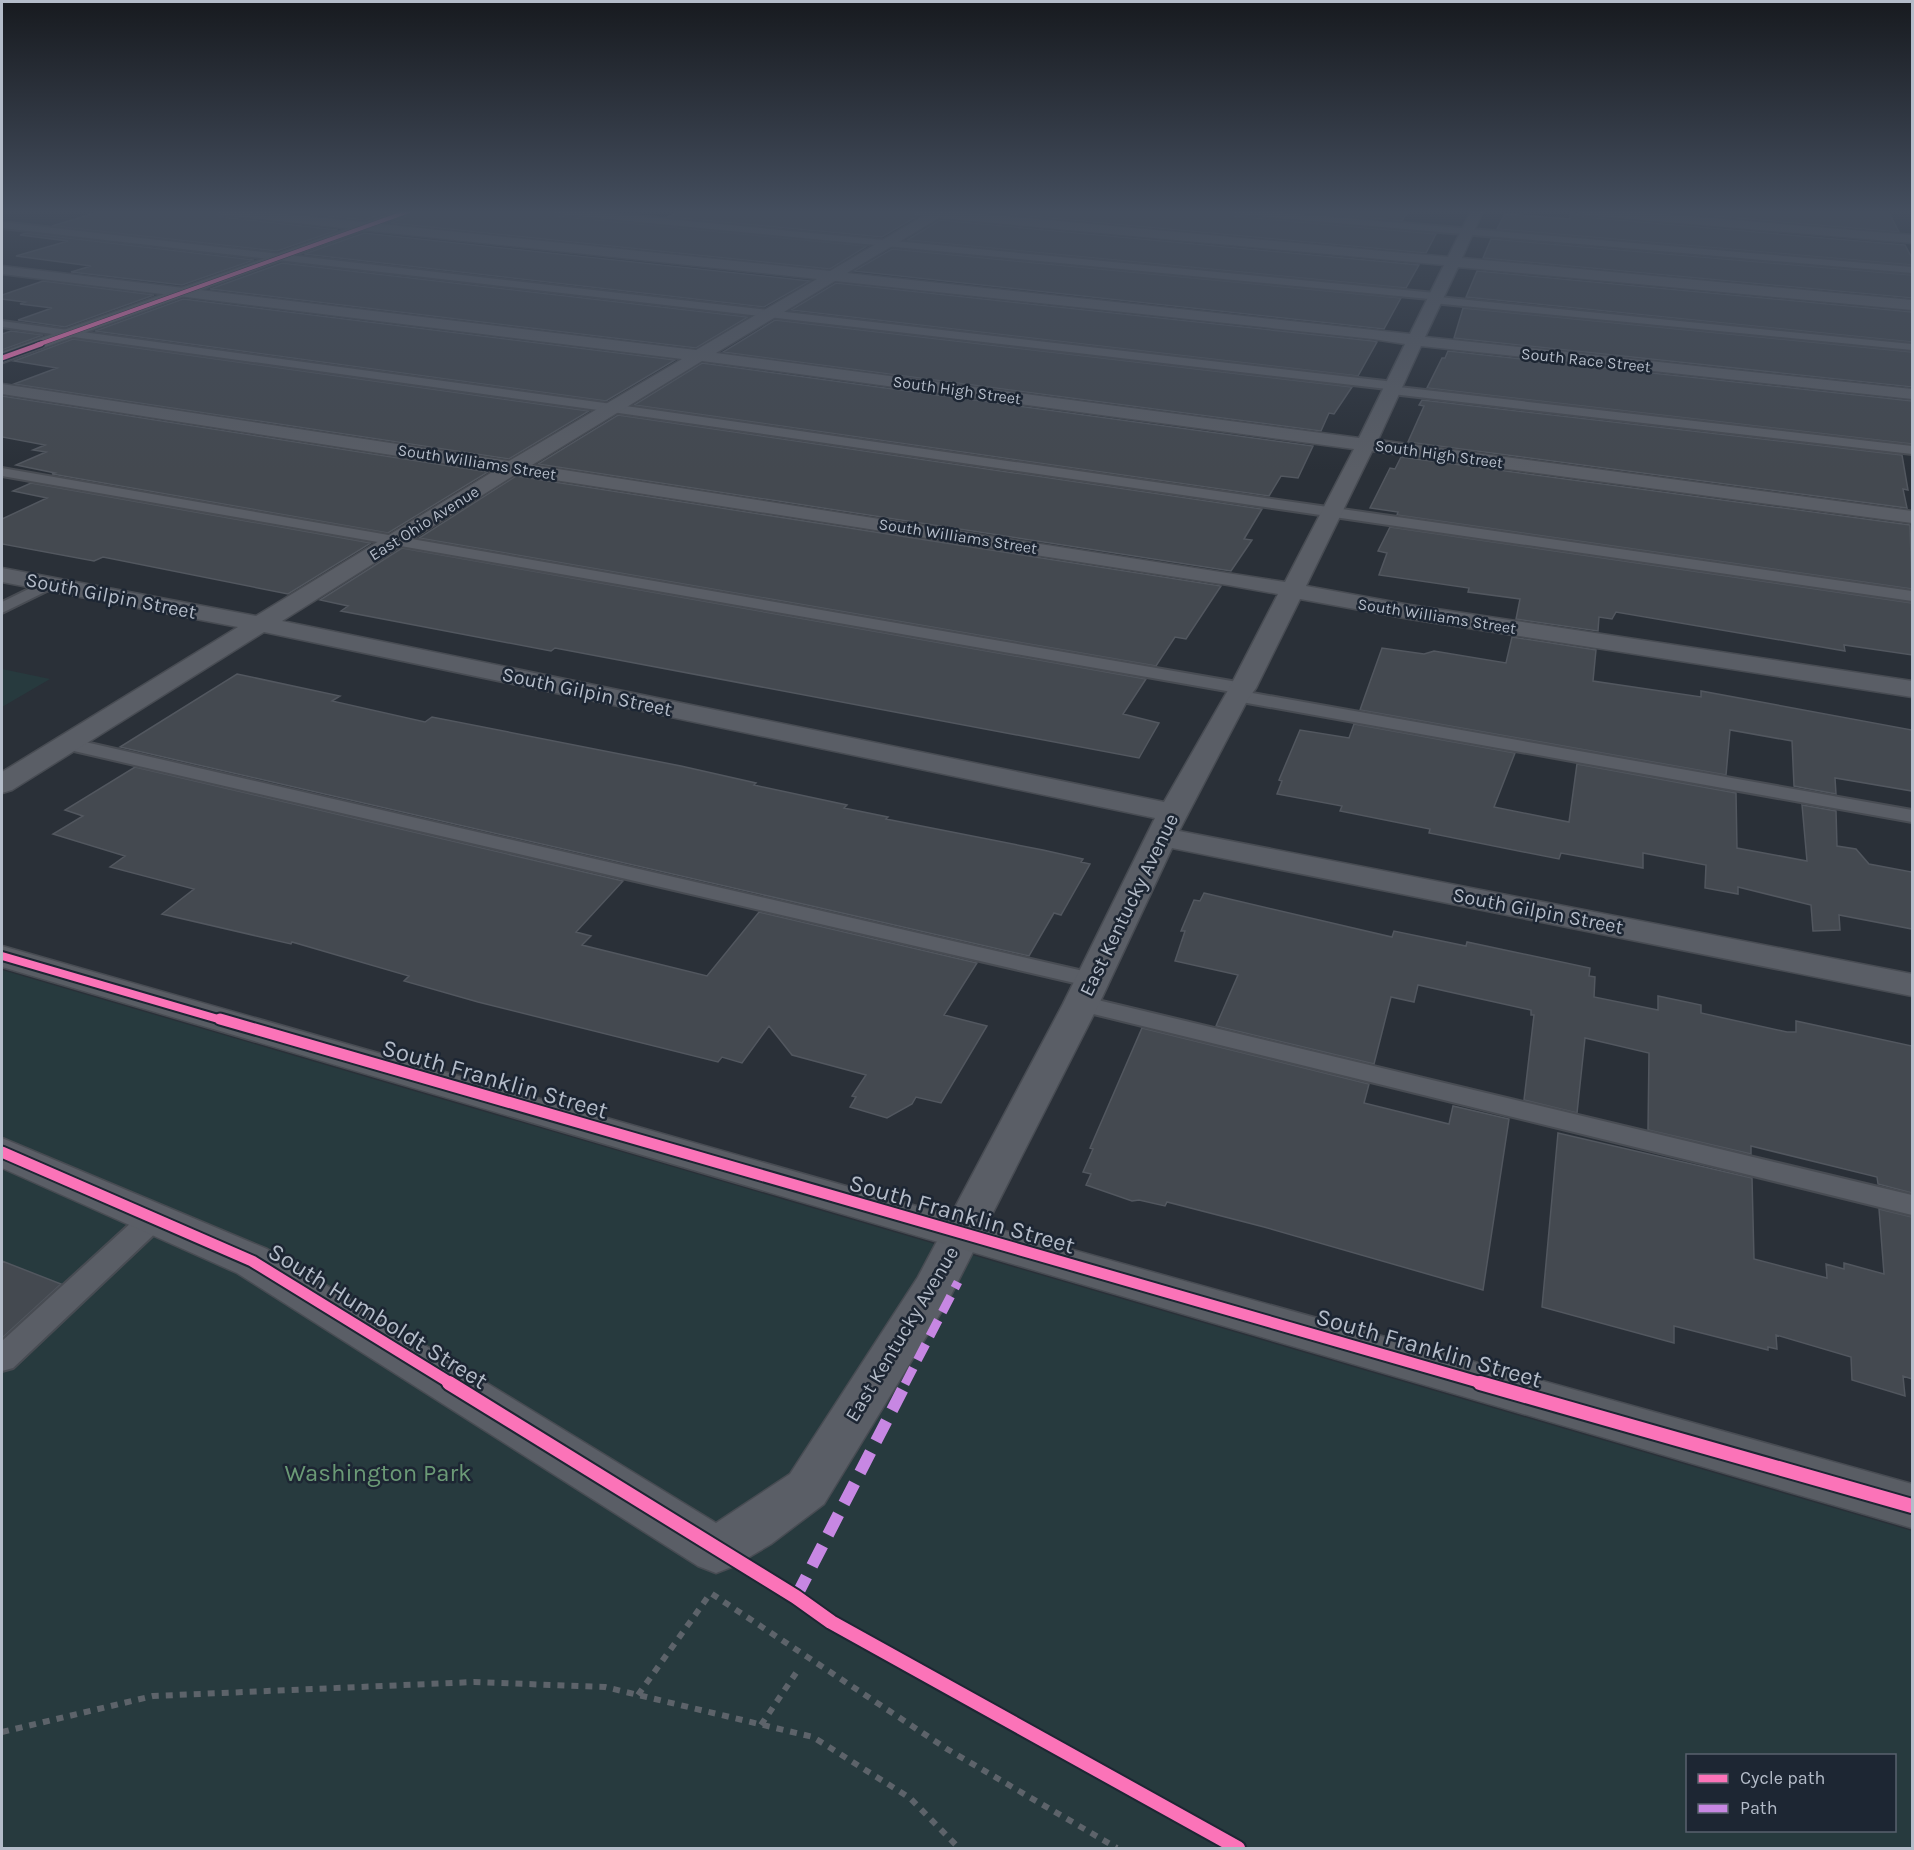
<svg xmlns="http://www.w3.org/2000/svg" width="1914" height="1850" font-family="Karla,sans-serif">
<rect width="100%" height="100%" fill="#2a3038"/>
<path fill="#273a3e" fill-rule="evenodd" d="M 2,669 L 50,679 L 2,707 Z
M 2,970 L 1912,1531 L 1912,1848 L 2,1848 ZM 1688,1756 L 1894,1756 L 1894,1830 L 1688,1830 Z"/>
<path fill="#444950" stroke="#52575f" stroke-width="1.5" d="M 102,211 L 213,211 L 222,217 L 338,230 L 277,251 L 52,226 Z
M 279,211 L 391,211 L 365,220 Z
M 418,211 L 551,211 L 557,216 L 867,246 L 830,269 L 391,223 Z
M 682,211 L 912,211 L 916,217 L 882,237 L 667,217 Z
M 974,211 L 1228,211 L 1234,216 L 1436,234 L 1426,253 Z
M 1289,211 L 1408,211 L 1402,221 Z
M 1570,211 L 1584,217 L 1905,245 L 1912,258 L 1912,265 L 1497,229 L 1505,214 L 1570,219 Z
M 1654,211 L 1888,211 L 1899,232 Z
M 940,220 L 1419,265 L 1406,288 L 907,240 Z
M 26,233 L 254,260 L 182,285 L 71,272 L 91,266 L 16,256 L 68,241 L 20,235 Z
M 364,233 L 810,281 L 764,307 L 304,254 Z
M 1491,239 L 1912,275 L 1912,298 L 1483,258 Z
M 892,249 L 1401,298 L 1384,329 L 854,271 Z
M 282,263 L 748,317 L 696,348 L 210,289 Z
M 1477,271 L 1912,312 L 1912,342 L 1466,297 Z
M 43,281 L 154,295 L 65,327 L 18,320 L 52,308 L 20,304 L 25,302 L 2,299 L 2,295 Z
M 836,283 L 1373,341 L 1377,342 L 1358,376 L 791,310 Z
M 183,299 L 675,360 L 606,401 L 95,331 Z
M 1463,308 L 1912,352 L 1912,387 L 1454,338 Z
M 775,320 L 1352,387 L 1334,414 L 1329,413 L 1321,431 L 723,352 Z
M 11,331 L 43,335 L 2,350 L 2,334 Z
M 73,339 L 589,411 L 509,459 L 14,384 L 57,368 L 14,361 Z
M 1448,351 L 1912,401 L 1912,444 L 1427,388 L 1442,358 L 1445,358 Z
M 702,363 L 1313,446 L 1298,478 L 1281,476 L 1269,496 L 634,405 Z
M 2,396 L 488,472 L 388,533 L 52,474 L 55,473 L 16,465 L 46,452 L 33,450 L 45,445 L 2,437 Z
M 1422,400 L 1902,455 L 1908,490 L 1903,489 L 1907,508 L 1408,442 L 1424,406 L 1419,405 Z
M 618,415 L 1262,509 L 1244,539 L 1252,540 L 1231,571 L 538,464 Z
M 1401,457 L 1910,525 L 1912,589 L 1397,515 L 1398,512 L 1370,508 L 1390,468 L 1395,469 Z
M 516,476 L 1221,586 L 1186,639 L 1175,637 L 1156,666 L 419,538 Z
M 31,483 L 371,543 L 288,594 L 103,557 L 94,561 L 2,544 L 2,519 L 47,498 L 13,491 Z
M 1390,527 L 1912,603 L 1912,655 L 1844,645 L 1845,651 L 1616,612 L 1612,619 L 1599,617 L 1598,631 L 1516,619 L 1520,599 L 1468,592 L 1469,588 L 1379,575 L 1387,553 L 1378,551 Z
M 402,548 L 1146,679 L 1123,714 L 1159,723 L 1139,758 L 555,648 L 551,651 L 341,611 L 348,606 L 320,600 Z
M 1512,637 L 1596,650 L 1593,681 L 1701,697 L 1701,691 L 1912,730 L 1912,791 L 1835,778 L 1836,794 L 1794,786 L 1792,741 L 1730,730 L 1726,775 L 1360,710 L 1382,648 L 1424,654 L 1434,651 L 1506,663 Z
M 237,674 L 340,696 L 332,701 L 425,722 L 432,717 L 681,766 L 756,783 L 754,785 L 847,805 L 844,808 L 888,817 L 886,819 L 1043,850 L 1083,859 L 1081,862 L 1090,864 L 1061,915 L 1054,913 L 1029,956 L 120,747 Z
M 1354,724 L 1515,753 L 1494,807 L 1569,822 L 1577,764 L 1736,793 L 1737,848 L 1807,861 L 1802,805 L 1836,811 L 1837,846 L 1856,849 L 1869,864 L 1912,872 L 1912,929 L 1839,915 L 1840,930 L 1813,931 L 1811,905 L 1738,887 L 1738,894 L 1705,888 L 1706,865 L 1643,853 L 1643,868 L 1561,853 L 1559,859 L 1429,833 L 1430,829 L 1340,811 L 1342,806 L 1277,794 L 1282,781 L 1279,780 L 1300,730 L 1349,738 Z
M 135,767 L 623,881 L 576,932 L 591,936 L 582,945 L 707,976 L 759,912 L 977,963 L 944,1015 L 987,1026 L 941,1103 L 916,1097 L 912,1104 L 887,1118 L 850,1107 L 856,1097 L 852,1096 L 866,1075 L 792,1055 L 769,1026 L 742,1063 L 722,1057 L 718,1062 L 478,1002 L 404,981 L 409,976 L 292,942 L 291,944 L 162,914 L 194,889 L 110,867 L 125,856 L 53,834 L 83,816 L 65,810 Z
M 1204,893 L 1392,937 L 1394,931 L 1466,946 L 1467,942 L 1590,968 L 1589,976 L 1595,977 L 1594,997 L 1658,1010 L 1658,996 L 1701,1005 L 1701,1013 L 1787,1032 L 1796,1032 L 1796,1021 L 1912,1046 L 1912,1193 L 1878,1184 L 1877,1177 L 1751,1146 L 1751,1154 L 1648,1130 L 1649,1053 L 1585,1038 L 1577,1113 L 1524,1100 L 1534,1015 L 1531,1015 L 1531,1010 L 1418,985 L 1414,1002 L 1391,997 L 1374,1064 L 1216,1026 L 1238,975 L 1175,961 L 1185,931 L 1181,931 L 1194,900 L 1200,901 Z
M 1142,1028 L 1369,1084 L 1364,1103 L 1449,1124 L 1453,1106 L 1509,1119 L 1483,1290 L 1264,1227 L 1167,1202 L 1165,1206 L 1139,1200 L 1132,1201 L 1086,1185 L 1091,1174 L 1083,1172 L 1093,1149 L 1090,1148 Z
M 1558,1133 L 1752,1178 L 1754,1259 L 1827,1278 L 1826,1264 L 1844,1269 L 1844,1263 L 1884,1274 L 1879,1209 L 1912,1217 L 1912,1379 L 1903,1376 L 1905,1396 L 1852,1380 L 1851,1357 L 1776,1335 L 1777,1349 L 1768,1347 L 1768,1350 L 1674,1326 L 1674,1343 L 1542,1307 Z
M 2,1261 L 61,1284 L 2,1338 Z"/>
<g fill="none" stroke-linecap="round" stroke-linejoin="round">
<g stroke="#484c53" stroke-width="4">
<path id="lane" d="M 553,211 L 584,211 L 1435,293 L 1439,297 L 1912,344 L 1912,350 L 1433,303 L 1429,302 L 1429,299 L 557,214 Z
M 1230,211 L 1264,211 L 1912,267 L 1912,273 L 1234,214 Z
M 2,222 L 1394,382 L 1398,383 L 1399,387 L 1912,446 L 1912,454 L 1392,394 L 1388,393 L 1387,389 L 2,228 Z
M 2,321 L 612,404 L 1912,591 L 1912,601 L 612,412 L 2,327 Z
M 2,468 L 1243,683 L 1252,688 L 1247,692 L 1912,810 L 1912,822 L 1236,701 L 1227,696 L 1232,692 L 2,476 Z
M 49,579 L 55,581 L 57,584 L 55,587 L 2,613 L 2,602 Z
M 68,738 L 1092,973 L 1100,975 L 1104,980 L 1100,985 L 1092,987 L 61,748 L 58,744 Z
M 1081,996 L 1912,1195 L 1912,1215 L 1073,1009 L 1069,1004 L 1073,999 Z
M 154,1207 L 164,1211 L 168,1218 L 164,1225 L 13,1368 L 2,1371 L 2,1341 L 144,1211 Z"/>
</g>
<g stroke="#484c53" stroke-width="3">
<path id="street" d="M 215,211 L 258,211 L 830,271 L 923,216 L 915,215 L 914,211 L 951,211 L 1448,257 L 1471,211 L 1483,211 L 1462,258 L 1912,300 L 1912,310 L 1458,267 L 1425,337 L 1912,389 L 1912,399 L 1421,346 L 1378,440 L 1912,511 L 1912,523 L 1372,451 L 1306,586 L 1410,605 L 1912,681 L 1912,697 L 1410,619 L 1300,599 L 1256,688 L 1248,699 L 1179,831 L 1912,974 L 1912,996 L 1172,848 L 1099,1004 L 948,1301 L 824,1504 L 771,1544 L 734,1566 L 716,1573 L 698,1566 L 237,1273 L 2,1168 L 2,1138 L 267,1249 L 716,1523 L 790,1474 L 918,1277 L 1063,1004 L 1155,818 L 264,632 L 12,790 L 2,793 L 2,772 L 238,627 L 2,582 L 2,568 L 256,616 L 494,471 L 2,394 L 2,384 L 509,461 L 682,359 L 2,274 L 2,266 L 696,350 L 817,279 L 222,215 ZM 939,218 L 1444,265 L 1410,334 L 847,273 ZM 835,281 L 1373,339 L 1405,344 L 1359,438 L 716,353 ZM 702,361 L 1354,449 L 1285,582 L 532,465 ZM 516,474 L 1228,585 L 1278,594 L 1231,685 L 1164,802 L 282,621 Z
M 1577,211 L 1629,211 L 1912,235 L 1912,243 L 1584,215 Z"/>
</g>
<g stroke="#484c53" stroke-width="3">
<path id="secondary" d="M 397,211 L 416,211 L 2,363 L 2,352 Z
M 2,946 L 962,1219 L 1912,1484 L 1912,1528 L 2,967 Z"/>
</g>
<path stroke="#5d636a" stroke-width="6" stroke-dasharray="7 7" stroke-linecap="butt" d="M 712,1594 L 947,1749 L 1117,1848
M 638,1695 L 710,1594
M 761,1725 L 796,1673
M 2,1732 L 153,1696 L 474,1682 L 605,1687 L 813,1737 L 910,1798 L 959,1848"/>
<use href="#lane" fill="#5a5e66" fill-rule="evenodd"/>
<use href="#street" fill="#5a5e66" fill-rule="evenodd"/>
<use href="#secondary" fill="#595d64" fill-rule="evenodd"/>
<path stroke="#c787e3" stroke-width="9" stroke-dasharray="18 9" stroke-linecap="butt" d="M 905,1384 L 958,1282"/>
<path stroke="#c787e3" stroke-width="12" stroke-dasharray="23 12" stroke-linecap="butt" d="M 796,1597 L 906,1383"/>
<g stroke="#1d2633" stroke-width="5">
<path id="cycleway-far4" d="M 37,345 L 409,211"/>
</g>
<g stroke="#1d2633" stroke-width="8">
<path id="cycleway-far3" d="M 2,358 L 41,344"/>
</g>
<g stroke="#1d2633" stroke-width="12">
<path id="cycleway-far2" d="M 2,956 L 225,1021"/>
</g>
<g stroke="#1d2633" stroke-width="15">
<path id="cycleway-far1" d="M 220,1019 L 1485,1384
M 2,1152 L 252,1261 L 452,1384"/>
</g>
<g stroke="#1d2633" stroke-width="18">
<path id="cycleway" d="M 449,1383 L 796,1597 L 831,1622 L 1238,1848
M 1480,1383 L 1912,1506"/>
</g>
<use href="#cycleway-far4" stroke="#fb73b8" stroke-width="4"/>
<use href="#cycleway-far3" stroke="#fb73b8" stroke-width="5"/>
<use href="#cycleway-far2" stroke="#fb73b8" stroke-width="8"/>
<use href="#cycleway-far1" stroke="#fb73b8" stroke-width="11"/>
<use href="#cycleway" stroke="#fb73b8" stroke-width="14"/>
</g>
<linearGradient id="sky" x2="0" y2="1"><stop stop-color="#171a1f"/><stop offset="0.45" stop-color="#444e5e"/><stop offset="1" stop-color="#444e5e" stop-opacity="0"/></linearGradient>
<rect width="1914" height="470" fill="url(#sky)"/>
<g text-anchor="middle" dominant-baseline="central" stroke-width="5" stroke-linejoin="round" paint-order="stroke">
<g font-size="16" fill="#b4bcc9" stroke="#1d2633">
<text transform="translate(1586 360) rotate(6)">South Race Street</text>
<text transform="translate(957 390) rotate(8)">South High Street</text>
<text transform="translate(1439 454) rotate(8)">South High Street</text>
<text transform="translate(477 462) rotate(9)">South Williams Street</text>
<text transform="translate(424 523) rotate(-32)">East Ohio Avenue</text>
<text transform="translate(958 536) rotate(9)">South Williams Street</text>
<text transform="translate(1437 616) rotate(9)">South Williams Street</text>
</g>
<g font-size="20" fill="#b4bcc9" stroke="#1d2633">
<text transform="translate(111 596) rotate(11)">South Gilpin Street</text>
<text transform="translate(587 692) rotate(12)">South Gilpin Street</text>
<text transform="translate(1129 905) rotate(-64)">East Kentucky Avenue</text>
<text transform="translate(1538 911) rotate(11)">South Gilpin Street</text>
<text transform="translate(902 1334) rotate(-59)">East Kentucky Avenue</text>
</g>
<g font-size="24" fill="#b4bcc9" stroke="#1d2633">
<text transform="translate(495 1079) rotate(16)">South Franklin Street</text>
<text transform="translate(962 1214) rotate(16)">South Franklin Street</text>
<text transform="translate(378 1316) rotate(32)">South Humboldt Street</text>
<text transform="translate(1429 1348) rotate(16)">South Franklin Street</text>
</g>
<g font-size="24" fill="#6b9a76" stroke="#1d2633">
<text x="378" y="1473">Washington Park</text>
</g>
</g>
<rect width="1914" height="1850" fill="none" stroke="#b4bcc9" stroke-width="6"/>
<rect x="1686" y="1754" width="210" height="78" fill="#1d2633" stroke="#59626f" stroke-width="1.5"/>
<rect x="1698" y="1774" width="30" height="9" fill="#fb73b8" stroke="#59626f" stroke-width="1.5"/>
<text x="1740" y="1784" font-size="18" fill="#b4bcc9">Cycle path</text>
<rect x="1698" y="1804" width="30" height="9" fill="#c787e3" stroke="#59626f" stroke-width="1.5"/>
<text x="1740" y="1814" font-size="18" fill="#b4bcc9">Path</text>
</svg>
